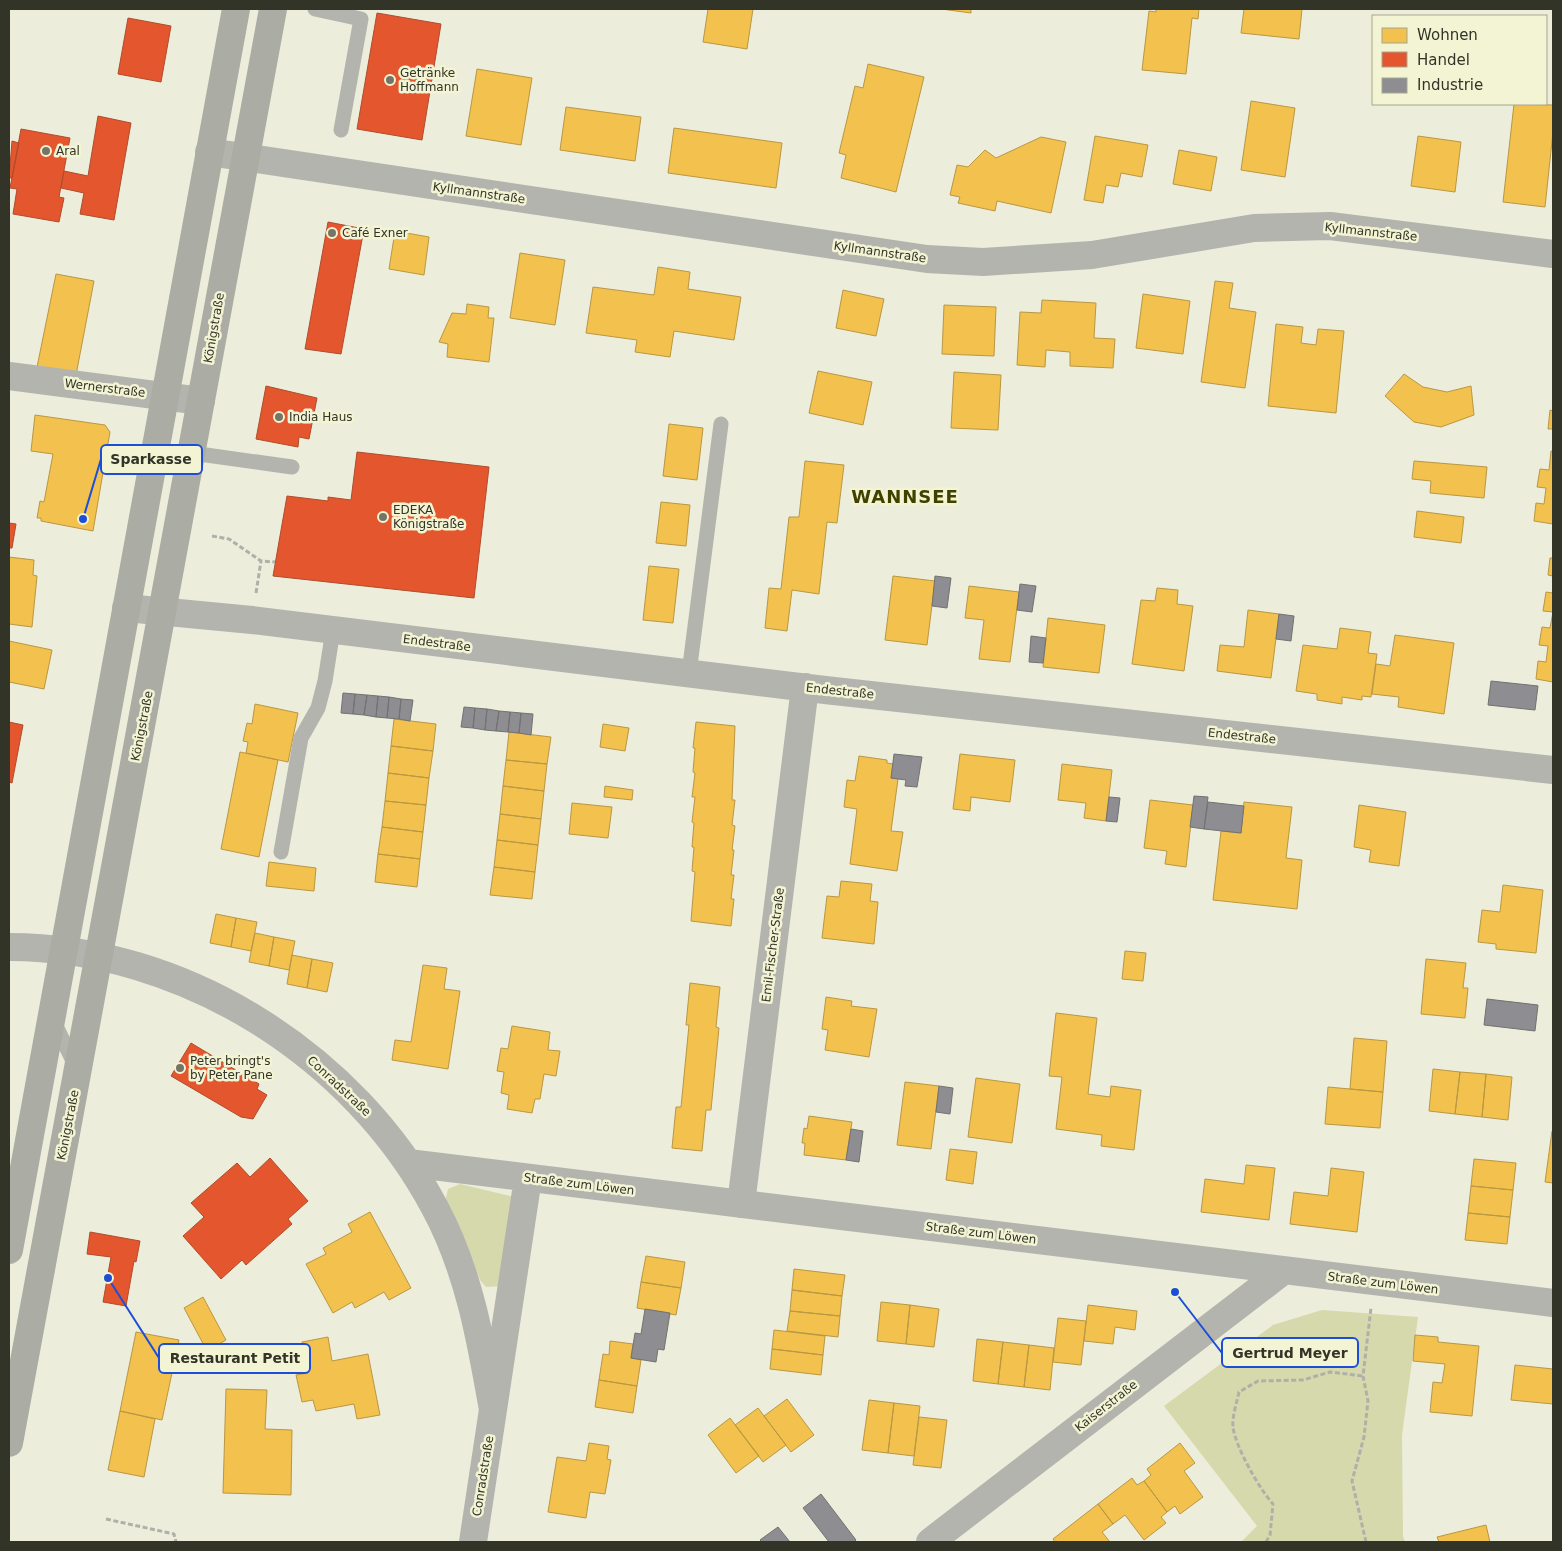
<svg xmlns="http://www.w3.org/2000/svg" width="1562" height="1551" font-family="'DejaVu Sans',sans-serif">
<rect width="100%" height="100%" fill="#eceddb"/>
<path fill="#d6d9ac" d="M 460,1184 L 514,1197 L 502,1286 L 486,1287 L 480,1280 L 445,1202 L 448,1189 Z
M 1322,1310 L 1418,1317 L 1402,1435 L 1403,1536 L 1405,1542 L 1241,1542 L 1257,1526 L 1164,1406 L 1273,1325 Z"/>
<path fill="#f2c14e" stroke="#b99743" d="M 708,9 L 753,9 L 747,49 L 703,42 Z
M 941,9 L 971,9 L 971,13 Z
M 1156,9 L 1199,9 L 1198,19 L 1192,18 L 1186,74 L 1142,70 L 1149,11 L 1156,12 Z
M 1244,9 L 1302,9 L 1299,39 L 1241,33 Z
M 868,64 L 924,77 L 896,192 L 841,178 L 846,155 L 839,153 L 855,86 L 863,88 Z
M 477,69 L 532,78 L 521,145 L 466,136 Z
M 1251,101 L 1295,108 L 1285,177 L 1241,170 Z
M 1514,104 L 1553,105 L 1553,132 L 1545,207 L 1503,202 Z
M 566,107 L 641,117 L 635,161 L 560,150 Z
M 674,128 L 782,143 L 776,188 L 668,173 Z
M 1095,136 L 1148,145 L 1142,177 L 1121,173 L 1118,187 L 1106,185 L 1103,203 L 1084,200 Z
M 1418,136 L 1461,142 L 1455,192 L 1411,186 Z
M 1041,137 L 1066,142 L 1051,213 L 997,201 L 995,211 L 958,203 L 960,197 L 950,195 L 957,165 L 968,167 L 985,150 L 996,158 Z
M 1179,150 L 1217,157 L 1211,191 L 1173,184 Z
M 395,231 L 429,237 L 424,275 L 389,269 Z
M 520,253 L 565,260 L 555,325 L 510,318 Z
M 658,267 L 690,272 L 688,289 L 741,297 L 734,340 L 674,331 L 670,357 L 635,352 L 637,340 L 586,333 L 593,287 L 654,295 Z
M 56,274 L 94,281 L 76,375 L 37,367 Z
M 1215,281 L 1233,283 L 1229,308 L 1256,312 L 1245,388 L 1201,382 Z
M 843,290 L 884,299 L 876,336 L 836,328 Z
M 1143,294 L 1190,301 L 1183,354 L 1136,348 Z
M 1042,300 L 1096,303 L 1094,338 L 1115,339 L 1113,368 L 1070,366 L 1070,352 L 1046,350 L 1045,367 L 1017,365 L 1020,312 L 1041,313 Z
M 467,304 L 489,307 L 488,318 L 494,318 L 489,362 L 447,357 L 448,344 L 439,342 L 452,313 L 466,314 Z
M 944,305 L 996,307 L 994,356 L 942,354 Z
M 1276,324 L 1303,327 L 1301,343 L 1316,345 L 1318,329 L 1344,331 L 1336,413 L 1268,406 Z
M 818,371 L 872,382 L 863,425 L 809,413 Z
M 954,372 L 1001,375 L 998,430 L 951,428 Z
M 1404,374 L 1423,387 L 1447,392 L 1471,386 L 1474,415 L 1441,427 L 1414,422 L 1385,396 Z
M 1550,410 L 1553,411 L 1553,429 L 1548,429 Z
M 35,415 L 105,425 L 110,432 L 93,531 L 41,521 L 41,518 L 37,518 L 40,501 L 44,502 L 53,454 L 31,451 Z
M 669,424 L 703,428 L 697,480 L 663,476 Z
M 1551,451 L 1553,451 L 1553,524 L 1534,521 L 1536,503 L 1544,504 L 1546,488 L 1537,487 L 1540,469 L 1549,470 Z
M 805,461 L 844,465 L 837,523 L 827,522 L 819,594 L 792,590 L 787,631 L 765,628 L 769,588 L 781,589 L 789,517 L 799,517 Z
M 1414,461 L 1487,467 L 1484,498 L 1430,493 L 1431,481 L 1412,479 Z
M 661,502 L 690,505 L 686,546 L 656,543 Z
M 1417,511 L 1464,517 L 1461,543 L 1414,537 Z
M 9,557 L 34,560 L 33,575 L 37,576 L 32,627 L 9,624 Z
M 1550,558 L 1553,558 L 1553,576 L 1548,575 Z
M 649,566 L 679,569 L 673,623 L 643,620 Z
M 893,576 L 935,581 L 927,645 L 885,640 Z
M 969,586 L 1019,592 L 1010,662 L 979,659 L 984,620 L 965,618 Z
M 1157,588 L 1178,590 L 1177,604 L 1193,606 L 1184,671 L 1132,664 L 1141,600 L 1155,601 Z
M 1546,592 L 1553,593 L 1553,682 L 1536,679 L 1538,661 L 1546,662 L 1548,646 L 1539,645 L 1542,627 L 1550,628 L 1553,612 L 1543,611 Z
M 1248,610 L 1279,614 L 1271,678 L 1217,671 L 1220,645 L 1244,647 Z
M 1048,618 L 1105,625 L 1099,673 L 1043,667 Z
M 1340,628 L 1371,632 L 1368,653 L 1377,654 L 1371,697 L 1362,696 L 1362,700 L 1342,697 L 1342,704 L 1317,700 L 1317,694 L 1296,691 L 1303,645 L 1337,649 Z
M 1395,635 L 1454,643 L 1444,714 L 1398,707 L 1399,697 L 1372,694 L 1376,664 L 1390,666 Z
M 9,641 L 52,650 L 44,689 L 9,682 Z
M 255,704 L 298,713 L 288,762 L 246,753 L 248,742 L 243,741 L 247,723 L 252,724 Z
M 394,719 L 436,724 L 433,751 L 391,746 Z
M 696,722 L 735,726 L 732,800 L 735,800 L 732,825 L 735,826 L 732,850 L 734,850 L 731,875 L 734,875 L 731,899 L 734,899 L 731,926 L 691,921 L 695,872 L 692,871 L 694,847 L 692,847 L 694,823 L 692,822 L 695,797 L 692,797 L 695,773 L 693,772 L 695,748 L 693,748 Z
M 603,724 L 629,728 L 625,751 L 600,747 Z
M 509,732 L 551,737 L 547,764 L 506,760 Z
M 391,746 L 433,751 L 429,778 L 388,773 Z
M 240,752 L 278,760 L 259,857 L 221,849 Z
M 960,754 L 1015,760 L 1010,802 L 971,797 L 970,811 L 953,809 Z
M 859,756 L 887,760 L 887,763 L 893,764 L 891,778 L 898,779 L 891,831 L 903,832 L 897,871 L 850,864 L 857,809 L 844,807 L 847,780 L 855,781 Z
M 506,760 L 547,764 L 544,791 L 503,786 Z
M 1062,764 L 1112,770 L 1106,821 L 1084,818 L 1086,803 L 1058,800 Z
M 388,773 L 429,778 L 426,805 L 385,801 Z
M 503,786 L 544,791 L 541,819 L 500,814 Z
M 605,786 L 633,790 L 632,800 L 604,797 Z
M 1150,800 L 1193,805 L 1186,867 L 1165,864 L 1167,851 L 1144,848 Z
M 385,801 L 426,805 L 423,832 L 382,827 Z
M 1244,802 L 1292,807 L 1286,858 L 1302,860 L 1297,909 L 1213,900 L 1221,831 L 1241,833 Z
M 572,803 L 612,807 L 608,838 L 569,834 Z
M 1359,805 L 1406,812 L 1399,866 L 1369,862 L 1371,850 L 1354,847 Z
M 500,814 L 541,819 L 538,845 L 497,840 Z
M 382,827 L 423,832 L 420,859 L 378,854 Z
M 497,840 L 538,845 L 535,872 L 494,867 Z
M 378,854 L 420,859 L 417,887 L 375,882 Z
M 269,862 L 316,868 L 314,891 L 266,886 Z
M 494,867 L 535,872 L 532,899 L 490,895 Z
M 841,881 L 872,884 L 870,901 L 878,902 L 874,944 L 822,938 L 827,896 L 839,897 Z
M 1503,885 L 1543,890 L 1536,953 L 1496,949 L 1496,944 L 1478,942 L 1482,910 L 1500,912 Z
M 216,914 L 236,918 L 231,947 L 210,943 Z
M 236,918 L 257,922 L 251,951 L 231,947 Z
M 255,933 L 274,937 L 269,966 L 249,962 Z
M 274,937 L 295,941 L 289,970 L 269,966 Z
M 1125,951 L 1146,953 L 1143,981 L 1122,979 Z
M 292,955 L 312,959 L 307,988 L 287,984 Z
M 312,959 L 333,963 L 327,992 L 307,988 Z
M 1426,959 L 1466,963 L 1463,988 L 1468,988 L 1465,1018 L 1421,1014 Z
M 423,965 L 447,968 L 444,989 L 460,991 L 448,1069 L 392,1060 L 395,1040 L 411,1042 Z
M 690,983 L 720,987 L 716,1027 L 719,1028 L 711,1110 L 706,1110 L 702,1151 L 672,1148 L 676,1107 L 681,1107 L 689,1025 L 686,1025 Z
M 826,997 L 852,1001 L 851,1006 L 877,1009 L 869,1057 L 825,1050 L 828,1030 L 822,1029 Z
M 1056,1013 L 1097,1018 L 1088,1094 L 1110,1097 L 1111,1086 L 1141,1090 L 1134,1150 L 1101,1146 L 1102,1135 L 1056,1129 L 1062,1077 L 1049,1076 Z
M 512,1026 L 550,1032 L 548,1050 L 560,1051 L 556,1076 L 544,1074 L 540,1099 L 535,1099 L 532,1113 L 507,1109 L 509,1095 L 501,1093 L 504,1072 L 497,1071 L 501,1048 L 508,1049 Z
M 1354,1038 L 1387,1041 L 1383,1092 L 1350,1089 Z
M 1433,1069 L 1460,1072 L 1455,1114 L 1429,1111 Z
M 1460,1072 L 1486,1074 L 1482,1117 L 1455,1114 Z
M 1486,1074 L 1512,1077 L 1508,1120 L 1482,1117 Z
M 976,1078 L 1020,1084 L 1012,1143 L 968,1137 Z
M 905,1082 L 939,1086 L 931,1149 L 897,1145 Z
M 1328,1087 L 1383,1092 L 1380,1128 L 1325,1124 Z
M 809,1116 L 852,1122 L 846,1160 L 804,1155 L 805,1143 L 802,1143 L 804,1128 L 807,1129 Z
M 1552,1131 L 1553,1131 L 1553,1183 L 1545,1182 Z
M 950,1149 L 977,1152 L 973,1184 L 946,1180 Z
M 1474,1159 L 1516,1163 L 1513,1190 L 1471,1186 Z
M 1246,1165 L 1275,1168 L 1269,1220 L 1201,1212 L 1205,1179 L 1244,1184 Z
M 1331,1168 L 1364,1172 L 1357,1232 L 1290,1224 L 1294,1192 L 1328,1196 Z
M 1471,1186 L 1513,1190 L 1510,1217 L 1468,1213 Z
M 370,1212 L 411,1288 L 389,1300 L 384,1292 L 355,1308 L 352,1302 L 333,1313 L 306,1264 L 326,1254 L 323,1248 L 352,1232 L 348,1224 Z
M 1468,1213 L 1510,1217 L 1507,1244 L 1465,1240 Z
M 646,1256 L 685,1262 L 681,1288 L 641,1282 Z
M 794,1269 L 845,1275 L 842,1296 L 792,1290 Z
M 641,1282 L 681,1288 L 676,1315 L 637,1308 Z
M 792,1290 L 842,1296 L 840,1316 L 790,1311 Z
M 203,1297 L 226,1340 L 207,1351 L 184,1308 Z
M 881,1302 L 910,1305 L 906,1344 L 877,1341 Z
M 910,1305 L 939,1309 L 934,1347 L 906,1344 Z
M 1088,1305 L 1137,1311 L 1135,1330 L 1115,1327 L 1113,1344 L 1084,1341 Z
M 790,1311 L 840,1316 L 838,1337 L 787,1331 Z
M 1058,1318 L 1086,1321 L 1081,1365 L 1053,1362 Z
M 774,1330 L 825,1336 L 823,1355 L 772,1349 Z
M 136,1332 L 179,1340 L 162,1420 L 120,1411 Z
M 1415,1335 L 1438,1337 L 1438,1342 L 1479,1346 L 1472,1416 L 1430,1412 L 1433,1382 L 1442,1383 L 1445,1364 L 1413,1361 Z
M 328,1337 L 332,1361 L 368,1354 L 380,1415 L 357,1419 L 354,1404 L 316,1411 L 313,1400 L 302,1402 L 296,1375 L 308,1373 L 302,1342 Z
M 977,1339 L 1003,1342 L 998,1384 L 973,1381 Z
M 610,1341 L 633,1344 L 631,1358 L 641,1360 L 637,1386 L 599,1380 L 603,1354 L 609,1355 Z
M 1003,1342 L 1029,1345 L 1024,1387 L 998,1384 Z
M 1029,1345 L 1054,1348 L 1050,1390 L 1024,1387 Z
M 772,1349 L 823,1355 L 821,1375 L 770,1369 Z
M 1515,1365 L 1553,1369 L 1553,1404 L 1511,1400 Z
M 599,1380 L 637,1386 L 633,1413 L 595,1407 Z
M 226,1389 L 267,1390 L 265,1429 L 292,1430 L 291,1495 L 223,1493 Z
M 787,1399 L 814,1435 L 791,1452 L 764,1416 Z
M 869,1400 L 894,1403 L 888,1453 L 862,1450 Z
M 894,1403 L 920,1406 L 914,1456 L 888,1453 Z
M 758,1408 L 786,1445 L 763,1462 L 735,1425 Z
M 120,1411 L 155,1419 L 144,1477 L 108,1470 Z
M 919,1417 L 947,1420 L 941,1468 L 913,1465 Z
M 730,1418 L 759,1456 L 736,1473 L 708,1435 Z
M 589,1443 L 609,1446 L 607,1459 L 611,1460 L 605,1494 L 590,1492 L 586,1518 L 548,1512 L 557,1457 L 586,1461 Z
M 1180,1443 L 1195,1463 L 1184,1471 L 1203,1497 L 1180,1514 L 1175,1506 L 1167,1512 L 1144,1481 L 1151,1475 L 1147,1469 Z
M 1132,1478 L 1137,1485 L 1144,1481 L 1167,1512 L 1161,1517 L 1166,1523 L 1144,1540 L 1125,1515 L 1113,1524 L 1098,1504 Z
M 1098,1504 L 1113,1524 L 1102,1532 L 1110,1542 L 1055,1542 L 1053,1539 Z
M 1486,1525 L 1490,1542 L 1439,1542 L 1437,1537 Z"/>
<path fill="#e4572e" stroke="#af4c2c" d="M 377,13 L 441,24 L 422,140 L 357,129 Z
M 128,18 L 171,26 L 161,82 L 118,74 Z
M 98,116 L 131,123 L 114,220 L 80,214 L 84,193 L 61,188 L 64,171 L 88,176 Z
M 21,129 L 70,138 L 59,197 L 64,198 L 59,222 L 13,214 L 17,189 L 10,188 Z
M 12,141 L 19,143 L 12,178 L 9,178 Z
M 328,222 L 364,229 L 341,354 L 305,349 Z
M 266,386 L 317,398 L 309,439 L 299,437 L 298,447 L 256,439 Z
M 357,452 L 489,467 L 474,598 L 273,576 L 287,496 L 328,501 L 328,497 L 351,500 Z
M 9,523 L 16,524 L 12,548 L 9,548 Z
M 9,722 L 23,725 L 12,783 L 9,782 Z
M 191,1043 L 259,1084 L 257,1089 L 267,1095 L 253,1119 L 241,1117 L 171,1076 Z
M 270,1158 L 308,1201 L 288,1219 L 292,1224 L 246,1265 L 242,1260 L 221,1279 L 183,1236 L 204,1217 L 191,1203 L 237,1163 L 250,1177 Z
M 90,1232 L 140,1241 L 136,1262 L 134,1261 L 126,1306 L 103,1302 L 111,1257 L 87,1254 Z"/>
<path fill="#8d8d92" stroke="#727272" d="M 935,576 L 951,578 L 947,608 L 932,606 Z
M 1020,584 L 1036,586 L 1032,612 L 1017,610 Z
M 1279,614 L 1294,616 L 1291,641 L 1276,639 Z
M 1031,636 L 1046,638 L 1043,663 L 1029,662 Z
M 1491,681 L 1538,686 L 1535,710 L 1488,705 Z
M 343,693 L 355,694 L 353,714 L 341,713 Z
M 355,694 L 367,695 L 364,715 L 353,714 Z
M 367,695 L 378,696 L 376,717 L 364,715 Z
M 378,696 L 389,697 L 387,718 L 376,717 Z
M 389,697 L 401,699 L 399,719 L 387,718 Z
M 401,699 L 413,700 L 410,721 L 399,719 Z
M 464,707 L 475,708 L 473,728 L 461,727 Z
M 475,708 L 487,709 L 485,730 L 473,728 Z
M 487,709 L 499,711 L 496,731 L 485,730 Z
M 499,711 L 510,712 L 508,732 L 496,731 Z
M 510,712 L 521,713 L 519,733 L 508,732 Z
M 521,713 L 533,714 L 531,735 L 519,733 Z
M 894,754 L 922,757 L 917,787 L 905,786 L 906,780 L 891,778 Z
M 1194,796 L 1208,797 L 1204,829 L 1190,827 Z
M 1109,797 L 1120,798 L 1117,822 L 1106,821 Z
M 1208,802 L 1244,806 L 1241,833 L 1204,829 Z
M 1487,999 L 1538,1005 L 1535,1031 L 1484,1025 Z
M 939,1086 L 953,1088 L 950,1114 L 936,1112 Z
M 851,1129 L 863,1131 L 859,1162 L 846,1160 Z
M 645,1309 L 670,1313 L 664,1350 L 658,1349 L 656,1362 L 631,1358 L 635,1333 L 641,1334 Z
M 821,1494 L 856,1540 L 853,1542 L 829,1542 L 803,1508 Z
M 778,1527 L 790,1542 L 762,1542 L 760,1540 Z"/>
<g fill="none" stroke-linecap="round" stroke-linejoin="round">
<path stroke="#b0b0a8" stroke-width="3" stroke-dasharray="5 2.5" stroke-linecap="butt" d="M 212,536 L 229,539 L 261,561 L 275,562
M 256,593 L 261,561
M 106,1519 L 174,1534 L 176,1542
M 1266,1542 L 1270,1535 L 1273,1504 C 1260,1490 1235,1446 1233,1427 C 1232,1416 1237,1402 1239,1392 L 1258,1381 L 1303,1380 L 1330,1372 L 1363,1376
M 1366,1542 L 1352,1481 L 1364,1437 L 1368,1401 L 1363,1376 L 1371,1308"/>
<path stroke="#b4b4ae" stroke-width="15" d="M 315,9 L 361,19 L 341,130
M 192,453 L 292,467
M 689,673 L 721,424
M 281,852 L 301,738 L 318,708 L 325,681 L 333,630
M 53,1020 L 76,1067"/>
<path stroke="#b4b4ae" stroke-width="28" d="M 209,152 L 927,259 L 983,262 L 1092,255 L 1254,228 L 1330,226 L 1553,254
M 9,376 L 201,401
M 126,608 L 252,620 L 825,690 L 1553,770
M 9,947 C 183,947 354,1055 435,1208 C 469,1271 481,1341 493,1410
M 408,1163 L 1553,1303
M 741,1204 L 805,687
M 473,1542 L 528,1178
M 930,1542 L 1283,1271"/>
<path stroke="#abaca3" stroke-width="28" d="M 9,1250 L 236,9
M 9,1443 L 273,9"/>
</g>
<g fill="#747567" stroke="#f2f4d4" stroke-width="2">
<circle cx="390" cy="80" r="5"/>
<circle cx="46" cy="151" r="5"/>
<circle cx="332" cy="233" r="5"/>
<circle cx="279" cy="417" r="5"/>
<circle cx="383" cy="517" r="5"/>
<circle cx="180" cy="1068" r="5"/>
</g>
<g text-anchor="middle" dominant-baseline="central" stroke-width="5" stroke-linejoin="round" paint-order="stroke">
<g font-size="12" fill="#333428" stroke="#f2f4d4" text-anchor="start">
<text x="400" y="73">Getränke<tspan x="400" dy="14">Hoffmann</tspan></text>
<text x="56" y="151">Aral</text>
<text x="342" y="233">Café Exner</text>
<text x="289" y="417">India Haus</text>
<text x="393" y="510">EDEKA<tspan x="393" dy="14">Königstraße</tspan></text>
<text x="190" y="1061">Peter bringt's<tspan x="190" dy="14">by Peter Pane</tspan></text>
</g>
<g font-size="12" fill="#333428" stroke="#f2f4d4">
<text transform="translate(479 193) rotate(8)">Kyllmannstraße</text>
<text transform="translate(1371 232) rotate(6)">Kyllmannstraße</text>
<text transform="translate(880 252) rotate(8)">Kyllmannstraße</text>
<text transform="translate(214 328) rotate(-80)">Königstraße</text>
<text transform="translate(105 388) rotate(7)">Wernerstraße</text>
<text transform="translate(437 643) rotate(7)">Endestraße</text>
<text transform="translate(840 691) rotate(6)">Endestraße</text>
<text transform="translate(142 726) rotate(-79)">Königstraße</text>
<text transform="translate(1242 736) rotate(6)">Endestraße</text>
<text transform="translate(773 945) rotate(-83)">Emil-Fischer-Straße</text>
<text transform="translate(339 1086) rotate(43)">Conradstraße</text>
<text transform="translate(68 1125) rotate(-79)">Königstraße</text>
<text transform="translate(579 1184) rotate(7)">Straße zum Löwen</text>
<text transform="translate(981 1233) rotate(7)">Straße zum Löwen</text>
<text transform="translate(1383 1283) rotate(7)">Straße zum Löwen</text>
<text transform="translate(1106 1406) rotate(-38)">Kaiserstraße</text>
<text transform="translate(483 1476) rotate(-81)">Conradstraße</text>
</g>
<g font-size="18" font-weight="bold" letter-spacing="1" fill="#404100" stroke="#f2f4d4">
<text x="905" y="496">WANNSEE</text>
</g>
</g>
<path fill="none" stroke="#1d4ed8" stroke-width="2" d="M83 519L101 459M1175 1292L1222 1353M108 1278L159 1358"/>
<g fill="#1d4ed8" stroke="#f2f4d4" stroke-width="2">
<circle cx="83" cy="519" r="5"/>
<circle cx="1175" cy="1292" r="5"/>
<circle cx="108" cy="1278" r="5"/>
</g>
<g fill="#f2f4d4" stroke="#1d4ed8" stroke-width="2">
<rect x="101" y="445" width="101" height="29" rx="5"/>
<rect x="1222" y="1338" width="136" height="29" rx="5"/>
<rect x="159" y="1344" width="151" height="29" rx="5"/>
</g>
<g font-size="14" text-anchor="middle" font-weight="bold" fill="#333428">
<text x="151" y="464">Sparkasse</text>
<text x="1290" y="1358">Gertrud Meyer</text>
<text x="235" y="1363">Restaurant Petit</text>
</g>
<rect width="1562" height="1551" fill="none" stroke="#333428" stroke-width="20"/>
<rect x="1372" y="15" width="175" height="90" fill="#f2f4d4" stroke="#a6a78f"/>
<rect x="1382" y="28" width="25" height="15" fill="#f2c14e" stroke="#a6a78f"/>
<text x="1417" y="40" font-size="15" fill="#333428">Wohnen</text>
<rect x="1382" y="52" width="25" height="15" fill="#e4572e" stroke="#a6a78f"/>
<text x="1417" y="65" font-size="15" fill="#333428">Handel</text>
<rect x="1382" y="78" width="25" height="15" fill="#8d8d92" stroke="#a6a78f"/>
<text x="1417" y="90" font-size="15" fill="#333428">Industrie</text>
</svg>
